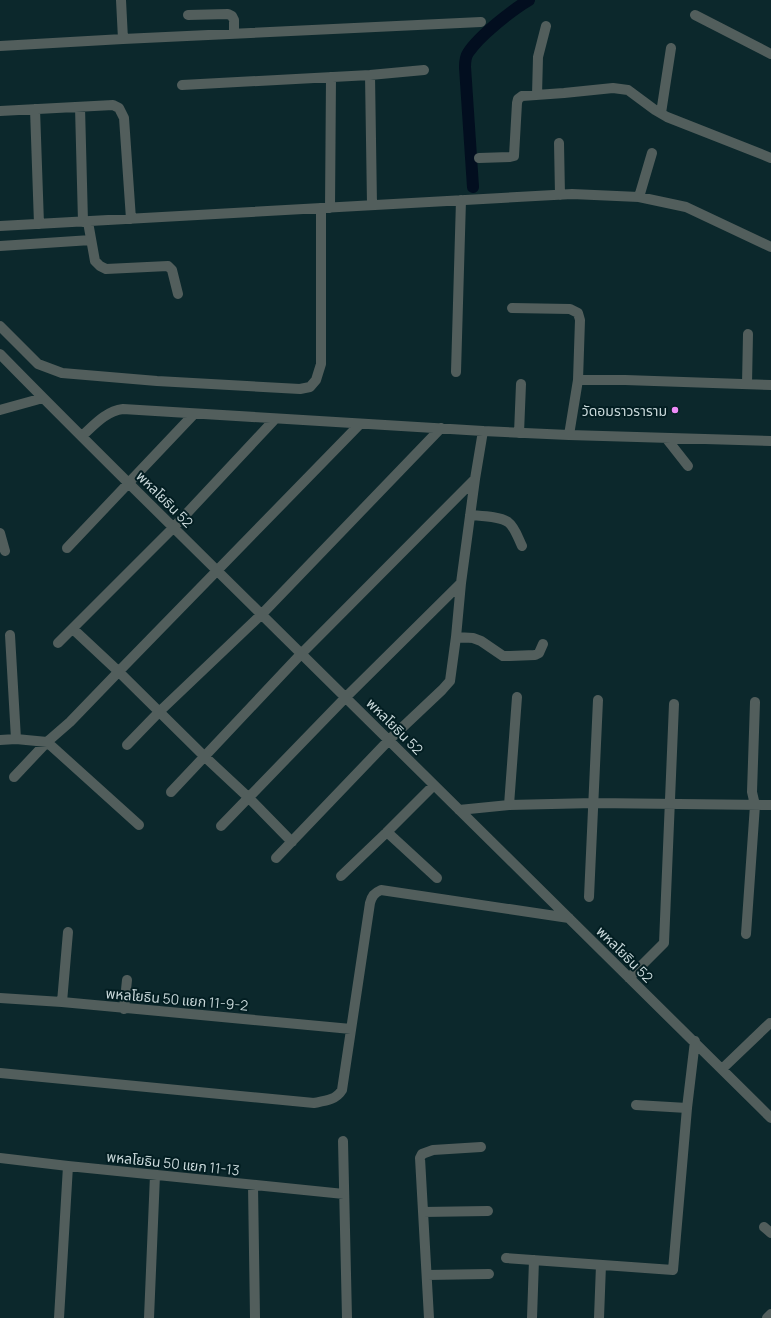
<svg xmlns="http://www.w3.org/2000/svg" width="771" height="1318" font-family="Manrope,'Noto Sans Thai',sans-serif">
<rect width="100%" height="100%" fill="#0c282c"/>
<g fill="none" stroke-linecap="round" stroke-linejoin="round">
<path stroke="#020e1f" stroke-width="12" d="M 473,187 L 465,67 C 465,63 466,56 468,53 C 479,36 512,10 529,0"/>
<path stroke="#525e5c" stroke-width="10" d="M 121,0 L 123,39
M 188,15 L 228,14 L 232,16 L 234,20 L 234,33
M 695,15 L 771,54
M 0,46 L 123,39 L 481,22
M 370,75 L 372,205
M 182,85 L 370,75 L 424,70
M 537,95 L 538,57 L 546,26
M 80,107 L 83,222
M 35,109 L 39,224
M 0,111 L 113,105 L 119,108 L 124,118 L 131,219
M 661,113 L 671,48
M 559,143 L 560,195
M 479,158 L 510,157 L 514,156 L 517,103 L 518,99 L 522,96 L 564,93 L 613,88 L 628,90 L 655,110 L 667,117 L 771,158
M 639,197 L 652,153
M 330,208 L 331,77
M 88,222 L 95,261 L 100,266 L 106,269 L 168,266 L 172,270 L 178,294
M 0,226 L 572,194 L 639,197 L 686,207 L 771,247
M 0,246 L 91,240
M 512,308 L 570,309 L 578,313 L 580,320 L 578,380 L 569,435
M 0,326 L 38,364 L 62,373 L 157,381 L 300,389 L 310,387 L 316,380 L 321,364 L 321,208
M 0,354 C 85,441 172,526 259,612 C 430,780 601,948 771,1118
M 456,372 L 461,200
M 578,380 L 625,380 L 771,385
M 747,384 L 748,334
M 0,410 L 43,398
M 519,433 L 521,384
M 82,436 C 94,425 106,411 123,409 L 483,431 L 569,435 L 771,441
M 666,438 L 688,466
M 470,515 C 480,516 499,516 508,522 C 515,527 518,538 522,546
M 0,533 L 5,551
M 67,548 L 194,414
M 73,629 L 119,672 L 204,756 L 249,798 L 292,842
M 10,635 L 16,739
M 456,637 L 473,638 L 481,641 L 503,656 L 510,656 L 535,655 L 539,653 L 543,644
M 58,643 L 174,527 L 275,419
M 0,740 L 16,739 L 47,742 L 139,825
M 127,745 L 159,712 L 262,614 L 441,428
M 14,777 L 47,742 L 70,722 L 125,665 L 360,424
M 171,792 L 301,654 L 475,479
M 509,805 L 517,697
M 459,810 L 509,805 L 594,803 L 771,805
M 221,826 L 346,697 L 461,583
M 387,832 L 437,878
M 276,858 L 389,740 L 442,690 L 450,681 L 456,637 L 461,583 L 475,479 L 483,431
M 341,876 L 387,832 L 434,785
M 589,897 L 598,700
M 746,934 L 755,805 L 752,792 L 755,702
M 629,978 L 664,943 L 674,704
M 0,998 L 62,1002 L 351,1029
M 62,1002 L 68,932
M 124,1009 L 127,980
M 722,1069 L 770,1023
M 0,1073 L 314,1103 C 325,1101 336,1100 342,1090 L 370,903 C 372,896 374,893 381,890 L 569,918
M 636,1105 L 687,1108
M 343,1141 L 347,1318
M 0,1158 L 68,1166 L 344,1194
M 253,1185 L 255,1318
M 423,1212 L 488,1211
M 764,1227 L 771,1233
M 506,1258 L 673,1270 L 687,1108 L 695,1041
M 427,1275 L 489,1274
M 59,1318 L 68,1166
M 149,1318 L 155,1175
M 429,1318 L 420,1158 L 422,1154 L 433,1150 L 481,1147
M 532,1318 L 534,1260
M 599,1318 L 601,1265
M 767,1318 L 771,1314"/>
</g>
<circle fill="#ee8bf7" stroke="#031e22" stroke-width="1.5" cx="675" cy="410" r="4"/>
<g text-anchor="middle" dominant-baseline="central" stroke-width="4" stroke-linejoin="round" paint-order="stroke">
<g font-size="14" fill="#c9d8da" stroke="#031e22" text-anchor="end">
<text x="667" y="410">วัดอมราวราราม</text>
</g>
<g font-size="14" fill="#c9d8da" stroke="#031e22">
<text transform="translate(165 499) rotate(45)">พหลโยธิน 52</text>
<text transform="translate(395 726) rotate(45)">พหลโยธิน 52</text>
<text transform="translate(625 954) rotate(45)">พหลโยธิน 52</text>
<text transform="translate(177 999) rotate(5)">พหลโยธิน 50 แยก 11-9-2</text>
<text transform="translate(173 1163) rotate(6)">พหลโยธิน 50 แยก 11-13</text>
</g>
</g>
</svg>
